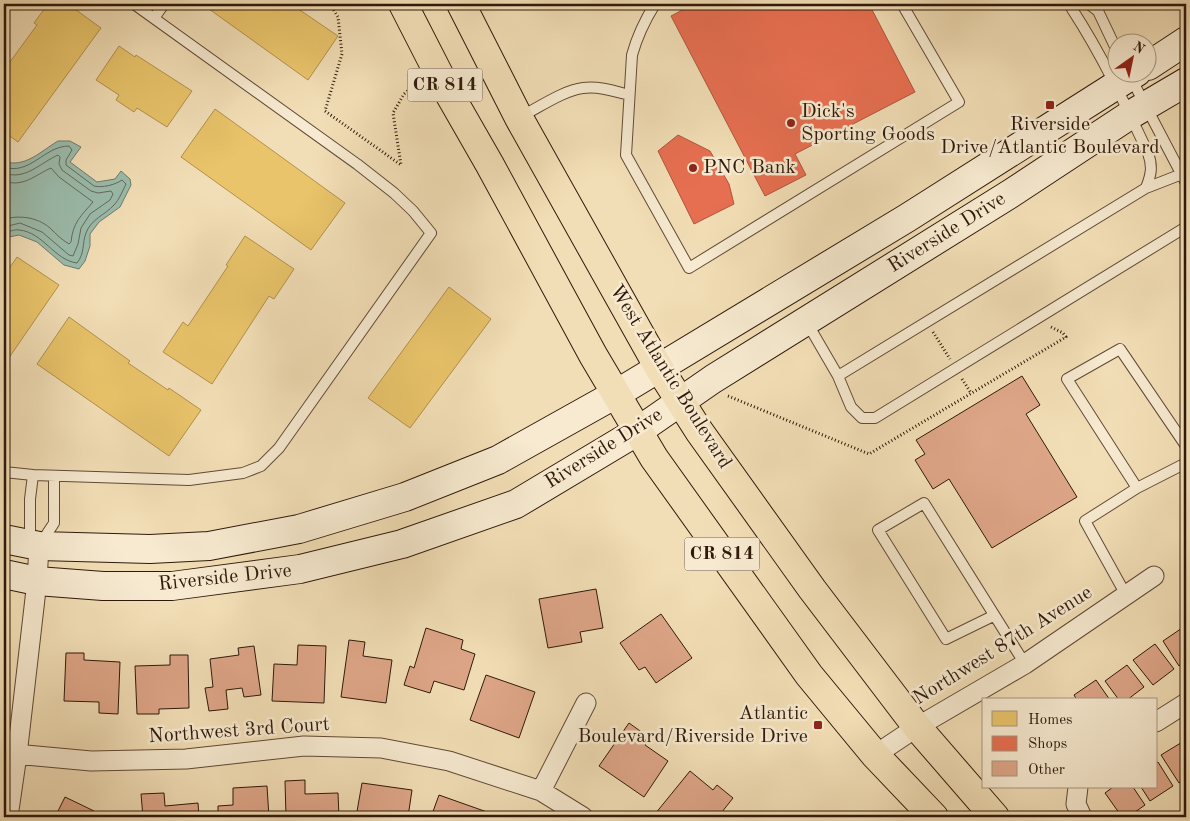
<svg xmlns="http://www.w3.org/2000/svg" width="1190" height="821" font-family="'Old Standard TT',serif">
<rect width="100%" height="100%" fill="#f2deb6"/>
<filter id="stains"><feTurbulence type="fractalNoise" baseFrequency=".004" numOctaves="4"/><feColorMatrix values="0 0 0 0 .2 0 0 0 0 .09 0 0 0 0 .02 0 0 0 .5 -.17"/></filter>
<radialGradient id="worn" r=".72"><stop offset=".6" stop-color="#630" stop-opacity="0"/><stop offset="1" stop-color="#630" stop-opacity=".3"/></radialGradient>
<path fill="#9bbcac" stroke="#707b6c" d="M 58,141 L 70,141 L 81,147 L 70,162 L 97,182 L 115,179 L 121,171 L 130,179 L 131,185 L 120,207 L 99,222 L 90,234 L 90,246 L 85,261 L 79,269 L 64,265 L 37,242 L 19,235 L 4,238 L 4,161 C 24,169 41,151 58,141 Z"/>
<path fill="#e9c46a" stroke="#b1914e" d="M 48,4 L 68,4 L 101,28 L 18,142 L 4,132 L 4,70 L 37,25 L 34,23 Z
M 202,4 L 291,4 L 338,36 L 308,80 Z
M 119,46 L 135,57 L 136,55 L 192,91 L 167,127 L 137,108 L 134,112 L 116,100 L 119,95 L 96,80 Z
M 215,109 L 345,203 L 311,250 L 181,157 Z
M 245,236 L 294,269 L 274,299 L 269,296 L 212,384 L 163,352 L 183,322 L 188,326 L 228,266 L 226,265 Z
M 17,257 L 59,285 L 4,365 L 4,276 Z
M 449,287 L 491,319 L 410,428 L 368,398 Z
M 69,317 L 130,361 L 128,363 L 168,390 L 169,388 L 201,410 L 169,456 L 37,364 Z"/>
<path fill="#e76f51" stroke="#b0553c" d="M 694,4 L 869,4 L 915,92 L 795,154 L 806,175 L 765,196 L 671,16 Z
M 678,135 L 710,151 L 729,184 L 734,204 L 694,224 L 658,151 Z"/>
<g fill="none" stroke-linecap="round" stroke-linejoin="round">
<path stroke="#656a5c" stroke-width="1" d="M 4,167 C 30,176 44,146 69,146 L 72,150 L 66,160 L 66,165 L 94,186 C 102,188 115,185 122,180 L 126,184 C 123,190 119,200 114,205 C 105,215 91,219 86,233 C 82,243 85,253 77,263 C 54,260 43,232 19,230 C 15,229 8,232 4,233
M 4,173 C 25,181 40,163 58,155 L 60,157 L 59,164 L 62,170 L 91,191 L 98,193 L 111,191 L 113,194 L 110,200 L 90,214 L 81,228 L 78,244 L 73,256 L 69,255 L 42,232 L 20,223 L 4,227
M 4,181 C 23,188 35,175 51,168 L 59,177 L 93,202 C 81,216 73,222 71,242 L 69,244 C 62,240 56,234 50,228 C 37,217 20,215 4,219"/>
</g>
<path fill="#dea688" stroke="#2f190b" d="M 1022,376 L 1040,405 L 1026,414 L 1077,497 L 992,548 L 949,479 L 933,489 L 915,460 L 925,454 L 916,440 Z
M 596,589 L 603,628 L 580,632 L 582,642 L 548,648 L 539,599 Z
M 661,614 L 692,658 L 656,683 L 645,667 L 639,670 L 620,643 Z
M 1185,626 L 1186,629 L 1186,661 L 1179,666 L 1163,641 Z
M 426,628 L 463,640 L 461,649 L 475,654 L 464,690 L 434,681 L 430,693 L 404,685 L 410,666 L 414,668 Z
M 349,640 L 365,642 L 363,656 L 392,660 L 386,703 L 341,697 Z
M 1155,644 L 1174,669 L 1153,685 L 1133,660 Z
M 298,645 L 326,646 L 324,703 L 272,701 L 274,664 L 297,665 Z
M 254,646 L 261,695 L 244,697 L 242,688 L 226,690 L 228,709 L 209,711 L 205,688 L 213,687 L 210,659 L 239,655 L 238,648 Z
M 66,653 L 84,653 L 84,660 L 120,662 L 118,714 L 99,713 L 99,702 L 64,701 Z
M 170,655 L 188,655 L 189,708 L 159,709 L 159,714 L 137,714 L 135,666 L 170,665 Z
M 1127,665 L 1144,687 L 1127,700 L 1119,700 L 1105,681 Z
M 486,675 L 535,692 L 519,738 L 470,720 Z
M 1096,680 L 1110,700 L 1077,700 L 1074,695 Z
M 629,723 L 650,738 L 645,745 L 668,761 L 644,797 L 599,766 Z
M 1184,741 L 1186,745 L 1186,778 L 1179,783 L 1161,755 Z
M 1158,762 L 1173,786 L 1150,801 L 1141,787 L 1156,787 L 1156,763 Z
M 690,771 L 713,790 L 717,785 L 733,798 L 718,817 L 688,817 L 684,814 L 681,817 L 660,817 L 655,814 Z
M 305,780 L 305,794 L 338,793 L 339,817 L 286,817 L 285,781 Z
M 362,783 L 412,790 L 408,817 L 356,817 Z
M 267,786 L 269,817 L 218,817 L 218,806 L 233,805 L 233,788 Z
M 1113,787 L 1133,787 L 1145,805 L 1128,817 L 1122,817 L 1105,793 Z
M 164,793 L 165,806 L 198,803 L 199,817 L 143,817 L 141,794 Z
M 439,795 L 487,812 L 485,817 L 431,817 Z
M 65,797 L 94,811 L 91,817 L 55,817 Z"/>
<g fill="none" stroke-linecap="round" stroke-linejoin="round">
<g stroke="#604a36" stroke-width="12">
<path id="lane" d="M 655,4 C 645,20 637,37 632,55 L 626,155 L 689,268 L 959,102 L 902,4
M 1089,4 L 1098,11 L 1118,53
M 154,18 L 164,4
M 1131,78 L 1186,183
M 520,117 C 538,108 564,90 583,88 C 599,86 614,91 629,95
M 1146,188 L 1182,174
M 806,321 L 838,376 L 851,407 L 862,418 L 875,418 L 1186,227
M 838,376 L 1146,188 C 1151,175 1153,167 1148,153 C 1125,104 1102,55 1072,9 L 1074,4
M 4,472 L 33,475 L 189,480 L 243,473 L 261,466 L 279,448 L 431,233 L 413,211 L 394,193 L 357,164 L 134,4
M 33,475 L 30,499 L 30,533 L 39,546 L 54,523 L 54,476
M 1137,488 L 1067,379 L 1120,349 L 1186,446
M 1126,595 L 1085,521 L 1137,488 L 1186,463
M 993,616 L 946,639 L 878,530 L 924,503 L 1025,664"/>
</g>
<g stroke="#604a36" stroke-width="21">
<path id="street" d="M 1156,722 L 1186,703
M 4,753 L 91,761 L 186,759 L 304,746 L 381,748 L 449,761 L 541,791 L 583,817
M 875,755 L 917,727 L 1025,664 L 1154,576
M 1078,787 L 1076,804 L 1082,817
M 541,791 L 586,703
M 8,817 L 17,755 L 37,581 L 39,546"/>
</g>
<g stroke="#2f190b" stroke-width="30">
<path id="secondary" d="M 1148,66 L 1186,41
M 4,539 L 39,546 L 150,549 L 209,546 L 299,529 L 405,497 L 498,460 L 616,394 L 907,218 L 1137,72
M 4,574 L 37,581 L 103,586 L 172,586 L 300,569 L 402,544 L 516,504 L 638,431 L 713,379 L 1010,194 L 1130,115 L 1186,82"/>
</g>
<g stroke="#2f190b" stroke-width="30">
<path id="primary" d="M 403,4 L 447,90 L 490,165 L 593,355 L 654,458 L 809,675 L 875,755 L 934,817
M 461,4 L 519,118 L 659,368 L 699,431 L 812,589 L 917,727 L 995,817"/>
</g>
<path stroke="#2f190b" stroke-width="3" stroke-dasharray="1 2.5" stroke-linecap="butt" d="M 330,4 L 338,17 L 342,54 L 325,111 L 401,165 L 393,113 L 404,94 L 418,82
M 933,332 L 950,359
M 962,379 L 971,393
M 728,396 L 869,454 L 1066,337 L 1063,333 L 1049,326"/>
<use href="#lane" stroke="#f7ead0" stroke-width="10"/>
<use href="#street" stroke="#f7ead0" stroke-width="19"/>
<use href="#secondary" stroke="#f7ead0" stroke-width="28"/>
<use href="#primary" stroke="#f2deb6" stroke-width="28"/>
</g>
<g fill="#8f2418" stroke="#f7ead0" stroke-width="2">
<rect x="1045" y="100" width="10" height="10" rx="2.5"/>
<circle cx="791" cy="123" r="5"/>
<circle cx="693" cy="168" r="5"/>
<rect x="813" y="720" width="10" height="10" rx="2.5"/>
</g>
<g text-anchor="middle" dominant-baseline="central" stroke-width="5" stroke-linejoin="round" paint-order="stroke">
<g fill="#f7ead0" stroke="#6b5846" stroke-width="1">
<rect x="407.5" y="68.5" width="75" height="33" rx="4"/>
<rect x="684.5" y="537.5" width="75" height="33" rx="4"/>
</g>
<g font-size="19" font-weight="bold" fill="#2f190b">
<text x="445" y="85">CR 814</text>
<text x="722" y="554">CR 814</text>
</g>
<g font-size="20" fill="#2f190b" stroke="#f7ead0" text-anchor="start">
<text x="801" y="112">Dick's<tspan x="801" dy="23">Sporting Goods</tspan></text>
<text x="1050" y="125" text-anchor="middle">Riverside<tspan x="1050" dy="23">Drive/Atlantic Boulevard</tspan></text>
<text x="703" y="168">PNC Bank</text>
<text x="808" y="714" text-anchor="end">Atlantic<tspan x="808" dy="23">Boulevard/Riverside Drive</tspan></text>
</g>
<g font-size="20" fill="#2f190b" stroke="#f7ead0">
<text transform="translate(947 233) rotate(-32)">Riverside Drive</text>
<text transform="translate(670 377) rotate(58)">West Atlantic Boulevard</text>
<text transform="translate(604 449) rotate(-32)">Riverside Drive</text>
<text transform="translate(225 578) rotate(-6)">Riverside Drive</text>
<text transform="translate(1003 646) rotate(-32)">Northwest 87th Avenue</text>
<text transform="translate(239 731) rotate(-4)">Northwest 3rd Court</text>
</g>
</g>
<rect width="1190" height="821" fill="none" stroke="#f2deb6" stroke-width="20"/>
<rect x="5" y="5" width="1180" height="811" fill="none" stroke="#2f190b" stroke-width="2.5"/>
<rect x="10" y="10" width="1170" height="801" fill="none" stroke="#2f190b"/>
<rect x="982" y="698" width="175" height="90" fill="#f7ead0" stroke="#a79681"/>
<rect x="992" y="711" width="25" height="15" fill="#e9c46a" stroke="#a79681"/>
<text x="1028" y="724" font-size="15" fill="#2f190b">Homes</text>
<rect x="992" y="736" width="25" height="15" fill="#e76f51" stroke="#a79681"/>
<text x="1028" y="748" font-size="15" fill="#2f190b">Shops</text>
<rect x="992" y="761" width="25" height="15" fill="#dea688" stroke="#a79681"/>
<text x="1028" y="774" font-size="15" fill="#2f190b">Other</text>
<g transform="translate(1132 58) rotate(33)"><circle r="24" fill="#f7ead0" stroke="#a79681"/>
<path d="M0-4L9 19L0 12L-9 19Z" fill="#8f2418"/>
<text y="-8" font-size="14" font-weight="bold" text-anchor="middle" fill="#2f190b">N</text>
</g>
<rect width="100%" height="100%" filter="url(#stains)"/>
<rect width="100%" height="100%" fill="url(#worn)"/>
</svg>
